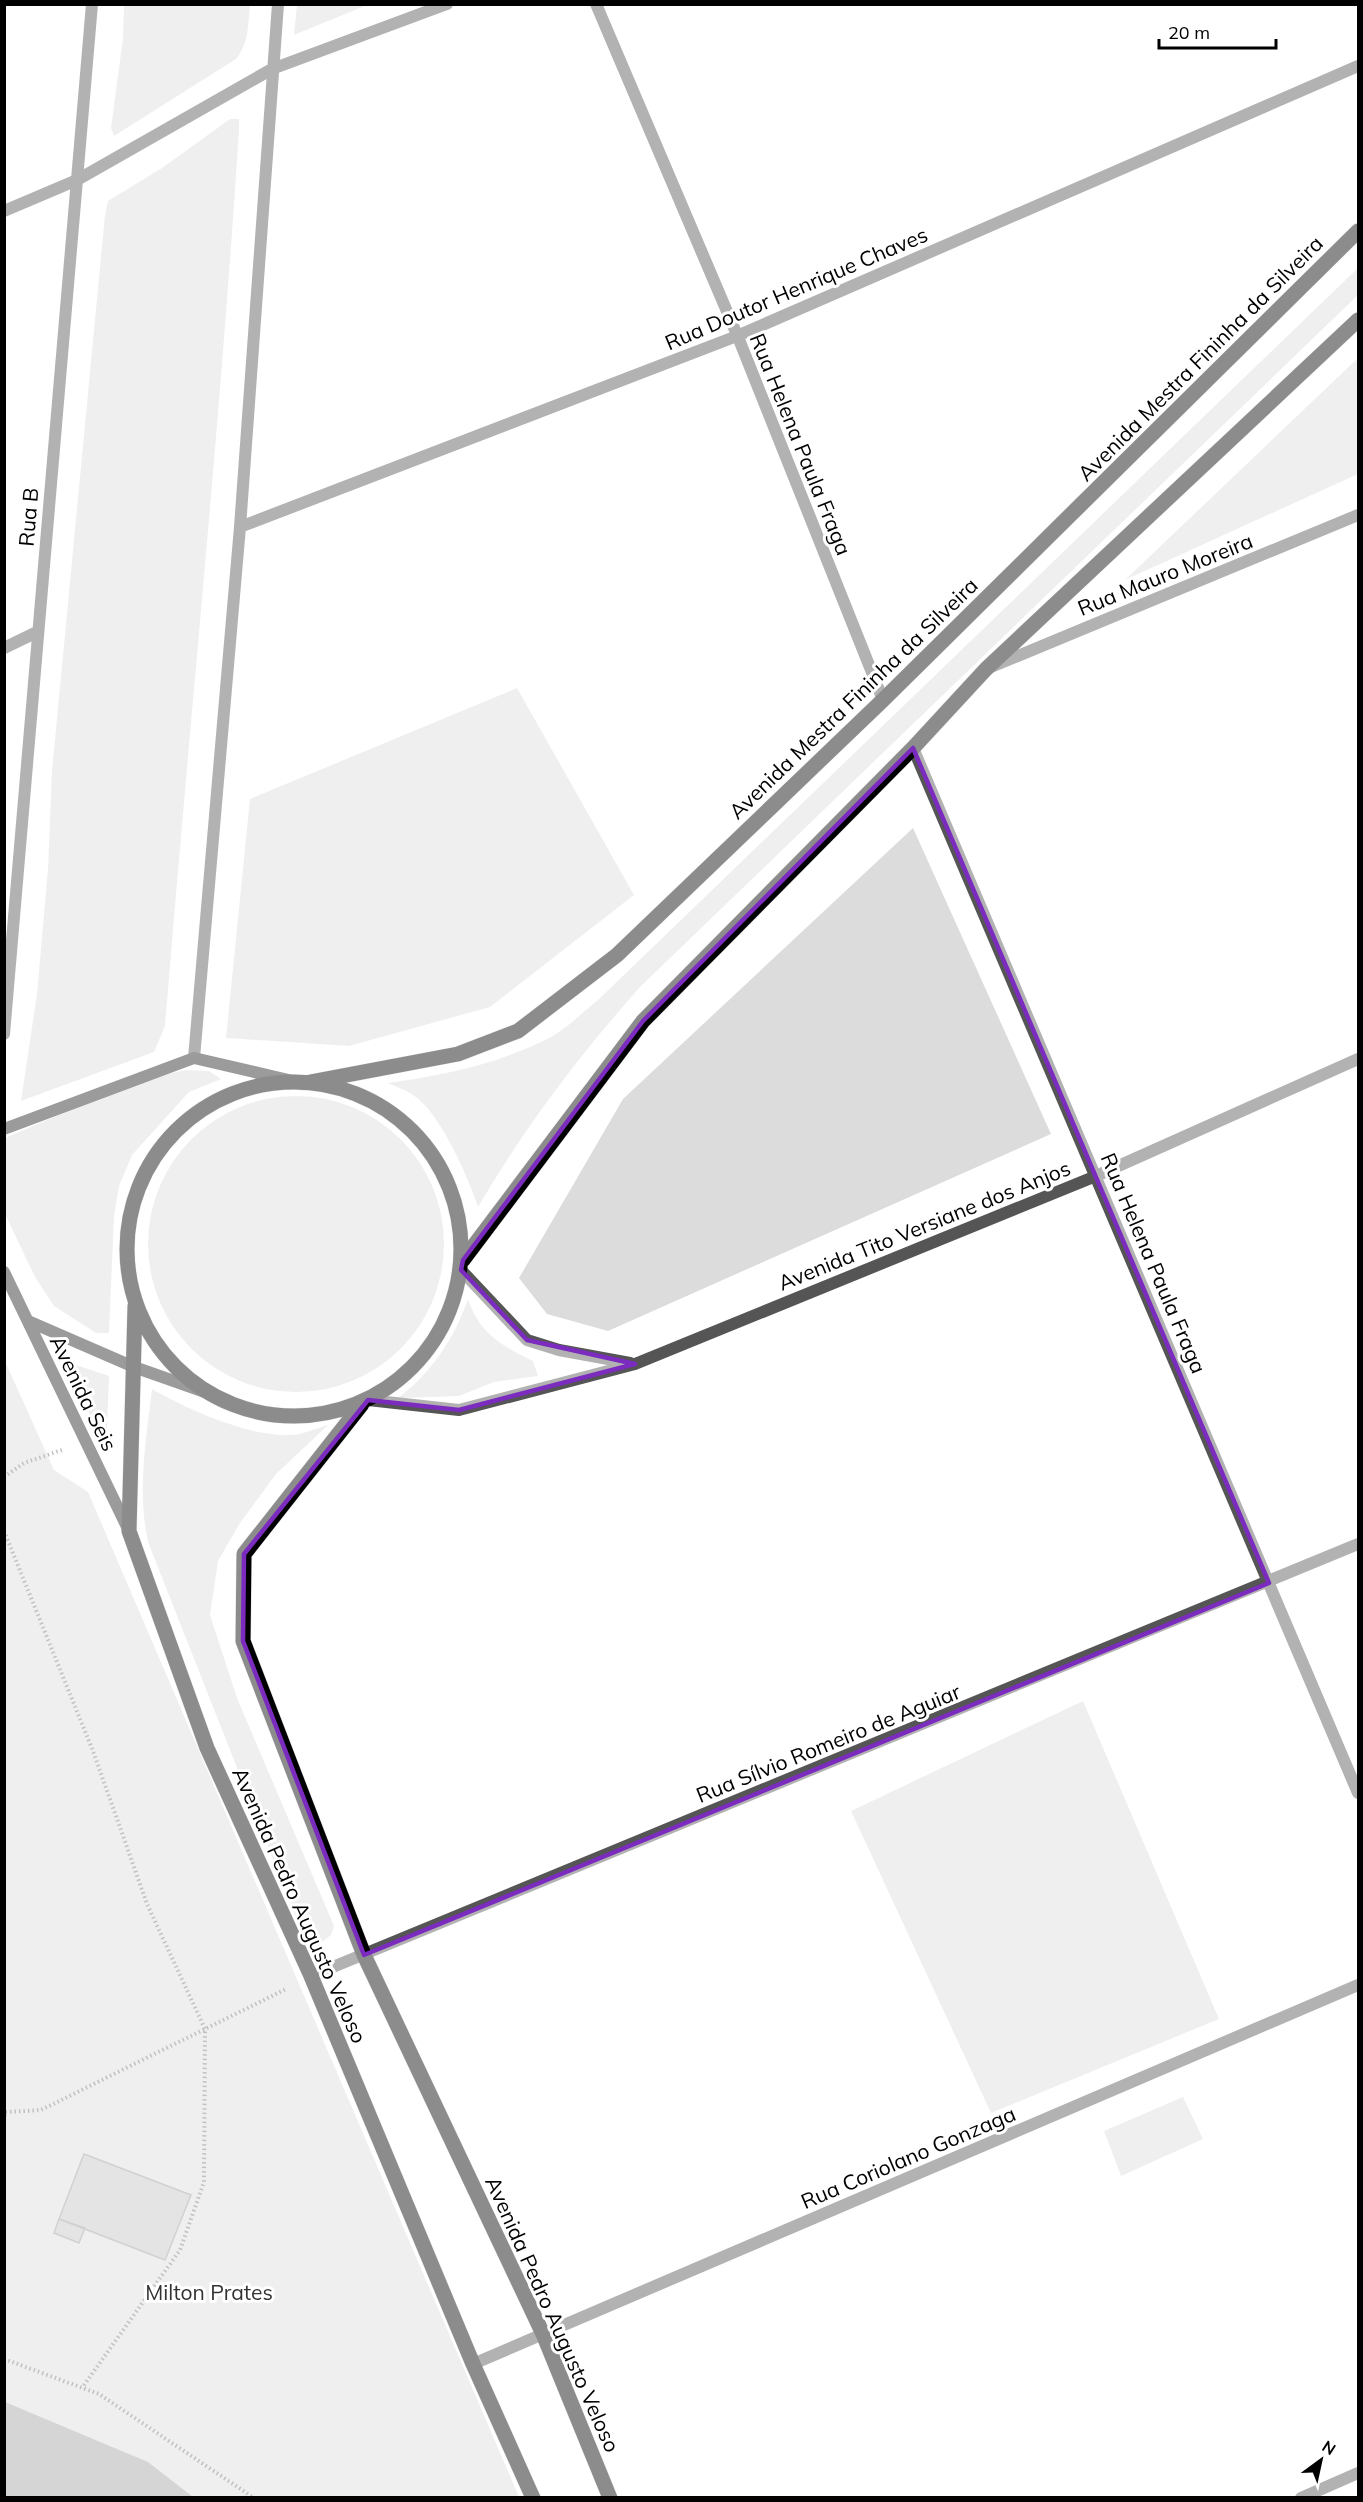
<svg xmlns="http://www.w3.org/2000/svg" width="1363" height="2502" font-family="Mulish,sans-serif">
<rect width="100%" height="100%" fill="#fff"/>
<path fill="#dcdcdc" d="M 124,5 L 250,5 C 248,25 249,43 236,59 L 114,136 L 111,128 L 123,38 Z
M 297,5 L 297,4 L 367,5 L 294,35 Z
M 230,119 L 239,119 L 239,130 C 220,429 189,727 165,1026 L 154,1052 L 21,1101 L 37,994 L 48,869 L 52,771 L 105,215 L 108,201 L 162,168 Z
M 1358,268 L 1358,295 L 641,986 C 580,1054 525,1127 478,1207 C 468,1177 440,1112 413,1095 C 406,1090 396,1087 388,1083 C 444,1075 499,1064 551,1037 C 567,1028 583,1012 598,1000 Z
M 1358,358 L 1358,474 L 1125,580 Z
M 517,688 L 634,895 L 490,1007 L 349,1046 L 226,1038 L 250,799 Z
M 913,828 L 1051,1134 L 608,1331 L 547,1314 L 519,1278 L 623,1099 Z
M 185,1070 L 209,1071 L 221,1079 L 189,1092 L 132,1155 L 119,1186 L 114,1216 L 109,1333 L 96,1333 L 54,1306 L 35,1277 L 5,1214 L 5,1138 L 136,1082 Z
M148 1244a148 148 0 1 1 296 0a148 148 0 1 1-296 0Z
M 468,1299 C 479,1333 502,1346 533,1361 L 538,1376 L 494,1382 L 459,1396 L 398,1398 C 432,1372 454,1339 468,1299 Z
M 4,1359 L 54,1470 L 88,1492 L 519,2497 L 5,2497 Z
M 67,1362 L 109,1376 L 106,1454 Z
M 152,1389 C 189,1410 249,1437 292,1435 C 304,1434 317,1428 328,1425 L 276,1474 L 240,1523 L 218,1561 L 210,1615 L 237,1698 L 334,1926 L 331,1935 L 322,1942 L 301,1930 L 148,1542 C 137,1491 146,1440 152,1389 Z
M 1083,1701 L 1219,2019 L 991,2113 L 851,1811 Z
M 1183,2097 L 1203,2139 L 1121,2176 L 1104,2131 Z"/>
<path fill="#a3a3a3" d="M 5,2402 L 148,2462 L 193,2497 L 5,2497 Z"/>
<path fill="#c4c4c4" stroke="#999" stroke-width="1.5" d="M 84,2154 L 191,2195 L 165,2260 L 59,2219 Z
M 59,2219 L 85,2228 L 79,2243 L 54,2233 Z"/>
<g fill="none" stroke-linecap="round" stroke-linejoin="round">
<g stroke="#dbdbdb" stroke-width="16">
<path id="primary" d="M127 1249a167 167 0 1 1 334 0a167 167 0 1 1-334 0Z
M 310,1082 L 458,1054 L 518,1031 L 617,955 L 883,700 L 1358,231
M 463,1260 L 643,1021 L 913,748 L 986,669 L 1358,320
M 135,1306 L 129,1531 L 207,1748 L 311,1976 L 473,2364 L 533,2498
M 362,1404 L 244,1554 L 243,1641 L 364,1955 L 543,2334 L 610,2498"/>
</g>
<path stroke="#777" stroke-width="4" stroke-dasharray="1.5 3" stroke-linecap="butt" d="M 4,1477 L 24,1463 L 62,1450
M 4,1531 L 93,1751 L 147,1904 L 205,2029 L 204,2182 L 180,2250 L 82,2388
M 4,2125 L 5,2112 L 41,2110 L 286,1989
M 4,2359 L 99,2394 L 254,2498"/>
<path stroke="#555" stroke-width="12" d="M 596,4 L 740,342 L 883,700
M 4,211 L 77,180 L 272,69 L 447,4
M 240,527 L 737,336 L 1358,66
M 4,648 L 37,632
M 991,667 L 1358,515
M 913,748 L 1358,1793
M 4,1034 L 92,4
M 194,1058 L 240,527 L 278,4
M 461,1270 L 527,1340 L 559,1350 L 630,1363
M 368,1400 L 459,1410 L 635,1364 L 1096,1176 L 1358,1059
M 311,1976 L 1358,1544
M 473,2364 L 1358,1985
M 1301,2498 L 1358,2473"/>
<path stroke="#222" stroke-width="12" d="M 4,1129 L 194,1058 L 297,1082
M 4,1272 L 129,1531
M 28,1321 L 134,1367 L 205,1392"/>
<use href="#primary" stroke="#000" stroke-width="15"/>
</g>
<path d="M0 0H1363V2502H0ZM 913,748 L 1269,1583 L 364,1955 L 243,1641 L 244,1554 L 368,1400 L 459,1410 L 635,1364 L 527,1340 L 461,1270 L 463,1260 L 643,1021 Z" fill="#fff" fill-opacity=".55" fill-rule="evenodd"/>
<path fill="none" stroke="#7b2cbf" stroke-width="4.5" stroke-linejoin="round" d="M 913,748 L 1269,1583 L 364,1955 L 243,1641 L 244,1554 L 368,1400 L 459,1410 L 635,1364 L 527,1340 L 461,1270 L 463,1260 L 643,1021 Z"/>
<g text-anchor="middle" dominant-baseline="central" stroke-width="6" stroke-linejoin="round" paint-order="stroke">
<g font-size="21" fill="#000" stroke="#fff">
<text transform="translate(796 288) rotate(-23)">Rua Doutor Henrique Chaves</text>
<text transform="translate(1200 358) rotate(-45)">Avenida Mestra Fininha da Silveira</text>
<text transform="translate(801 444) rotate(68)">Rua Helena Paula Fraga</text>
<text transform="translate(28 517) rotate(-85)">Rua B</text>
<text transform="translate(1165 574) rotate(-22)">Rua Mauro Moreira</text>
<text transform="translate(853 698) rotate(-44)">Avenida Mestra Fininha da Silveira</text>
<text transform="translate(924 1225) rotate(-22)">Avenida Tito Versiane dos Anjos</text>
<text transform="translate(1154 1263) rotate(67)">Rua Helena Paula Fraga</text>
<text transform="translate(84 1393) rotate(64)">Avenida Seis</text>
<text transform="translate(828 1743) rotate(-22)">Rua Sílvio Romeiro de Aguiar</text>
<text transform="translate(300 1905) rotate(66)">Avenida Pedro Augusto Veloso</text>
<text transform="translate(908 2157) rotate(-23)">Rua Coriolano Gonzaga</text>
<text transform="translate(553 2314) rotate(66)">Avenida Pedro Augusto Veloso</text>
</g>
<g font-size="21" fill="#333" stroke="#fff">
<text x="209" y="2292">Milton Prates</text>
</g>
</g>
<rect width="1363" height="2502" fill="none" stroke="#000000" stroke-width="12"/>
<g transform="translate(1321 2460) rotate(33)" stroke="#ffffff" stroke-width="4.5" paint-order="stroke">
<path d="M0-4.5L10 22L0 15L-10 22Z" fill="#000000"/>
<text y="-9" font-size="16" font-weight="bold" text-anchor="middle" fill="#000000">N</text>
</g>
<path d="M1159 39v9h117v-9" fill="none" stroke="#000000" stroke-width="3"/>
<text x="1168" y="39" font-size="18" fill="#000000" stroke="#ffffff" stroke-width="4.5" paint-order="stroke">20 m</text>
</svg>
